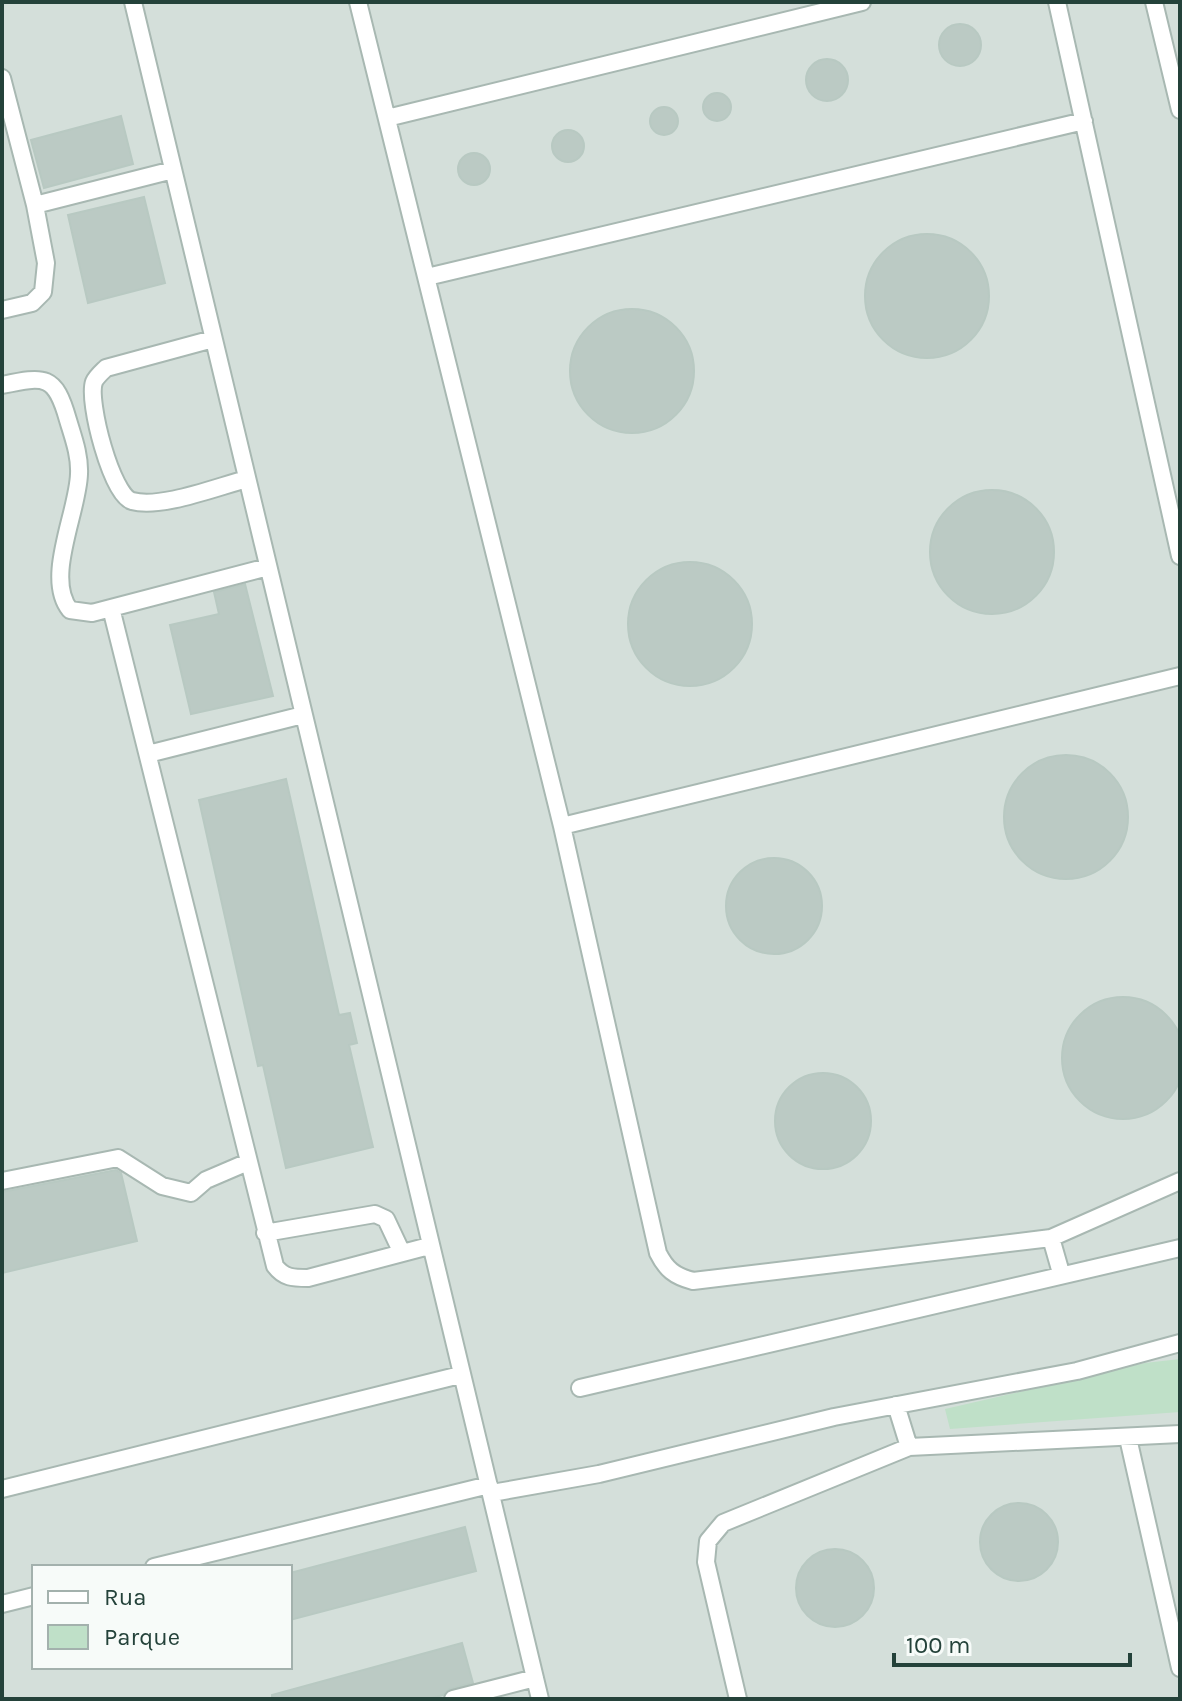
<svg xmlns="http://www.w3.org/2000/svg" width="1182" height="1701" font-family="Karla,sans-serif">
<rect width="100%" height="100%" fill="#e6efeb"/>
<path fill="#d4dfda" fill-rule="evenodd" d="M 2,2 L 1180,2 L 1180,1699 L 2,1699 ZM 34,1567 L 290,1567 L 290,1667 L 34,1667 Z"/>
<path fill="#bfe0c8" d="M 1180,1359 L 1180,1412 L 950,1429 L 945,1409 L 1145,1363 Z"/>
<path fill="#bbcac4" stroke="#b8c9c2" stroke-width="2" d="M939 45a21 21 0 1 1 42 0a21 21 0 1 1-42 0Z
M806 80a21 21 0 1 1 42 0a21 21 0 1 1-42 0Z
M703 107a14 14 0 1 1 28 0a14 14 0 1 1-28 0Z
M650 121a14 14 0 1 1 28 0a14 14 0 1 1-28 0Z
M 121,116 L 133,164 L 44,188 L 31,140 Z
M552 146a16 16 0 1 1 32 0a16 16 0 1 1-32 0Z
M458 169a16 16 0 1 1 32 0a16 16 0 1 1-32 0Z
M 144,197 L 165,283 L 88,303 L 68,215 Z
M865 296a62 62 0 1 1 124 0a62 62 0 1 1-124 0Z
M570 371a62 62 0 1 1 124 0a62 62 0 1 1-124 0Z
M930 552a62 62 0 1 1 124 0a62 62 0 1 1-124 0Z
M628 624a62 62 0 1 1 124 0a62 62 0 1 1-124 0Z
M 245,584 L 273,696 L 191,714 L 170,625 L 219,614 L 214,592 Z
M1004 817a62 62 0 1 1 124 0a62 62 0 1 1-124 0Z
M 286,779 L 339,1015 L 350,1013 L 357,1043 L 349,1045 L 373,1147 L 286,1168 L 263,1065 L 258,1066 L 199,800 Z
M726 906a48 48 0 1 1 96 0a48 48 0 1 1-96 0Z
M1062 1058a61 61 0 1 1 122 0a61 61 0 1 1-122 0Z
M775 1121a48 48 0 1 1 96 0a48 48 0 1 1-96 0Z
M 116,1170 L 121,1173 L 137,1241 L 2,1273 L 2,1192 Z
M980 1542a39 39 0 1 1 78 0a39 39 0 1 1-78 0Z
M 465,1527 L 476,1571 L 290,1620 L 290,1573 Z
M796 1588a39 39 0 1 1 78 0a39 39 0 1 1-78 0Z
M 462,1643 L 473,1683 L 450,1689 L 443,1695 L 428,1699 L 272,1699 L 272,1695 Z"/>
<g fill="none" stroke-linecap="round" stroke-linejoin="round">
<g stroke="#a8b8b2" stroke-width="20">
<path id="minor" d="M 133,2 L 540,1699
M 358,2 L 562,826 L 658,1253 C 666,1269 674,1276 693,1281 L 1051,1238 L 1180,1181
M 1057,2 L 1180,556
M 1154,2 L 1180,110
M 2,78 L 35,205 L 173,170
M 387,118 L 862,2
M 427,277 L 1084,121
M 2,310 L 32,303 L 43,292 L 46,263 L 35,205
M 213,339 L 106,368 C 103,371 96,377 94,382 C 87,401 112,496 132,501 C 161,509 216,487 247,479
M 2,385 C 45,376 55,374 68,420 C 73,437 80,455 79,474 C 78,512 44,578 70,610 L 92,613 L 111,608
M 268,567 L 111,608 L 275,1266 C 284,1278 293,1278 308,1278 L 429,1246
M 148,754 L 303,715
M 562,826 L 1180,676
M 2,1181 L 118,1158 L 162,1186 L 191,1193 L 206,1180 L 248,1162
M 265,1233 L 375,1214 L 386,1219 L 402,1253
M 1051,1238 L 1061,1273
M 580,1388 L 1180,1248
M 896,1405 L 909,1447
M 1128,1438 L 1180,1668
M 2,1489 L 460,1375
M 492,1493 L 599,1474 L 834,1417 L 1077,1371 L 1180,1343
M 154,1567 L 489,1485
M 2,1604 L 34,1596
M 453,1699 L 535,1678
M 738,1699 L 706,1562 L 708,1541 L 723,1523 L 909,1447 L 1180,1434"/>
</g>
<use href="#minor" stroke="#fff" stroke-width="16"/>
</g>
<rect width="1182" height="1701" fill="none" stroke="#24423a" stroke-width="8"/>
<rect x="32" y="1565" width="260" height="104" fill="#f7fbf9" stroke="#a3b1ad" stroke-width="2"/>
<rect x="48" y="1591" width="40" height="12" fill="#ffffff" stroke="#a3b1ad" stroke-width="2"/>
<text x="104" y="1605" font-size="24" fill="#24423a">Rua</text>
<rect x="48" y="1625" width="40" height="24" fill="#bfe0c8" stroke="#a3b1ad" stroke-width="2"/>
<text x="104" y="1645" font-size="24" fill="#24423a">Parque</text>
<path d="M894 1653v12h236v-12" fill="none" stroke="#24423a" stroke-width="4"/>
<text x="906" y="1653" font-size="24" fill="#24423a" stroke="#f7fbf9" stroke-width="6" paint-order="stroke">100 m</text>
</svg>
